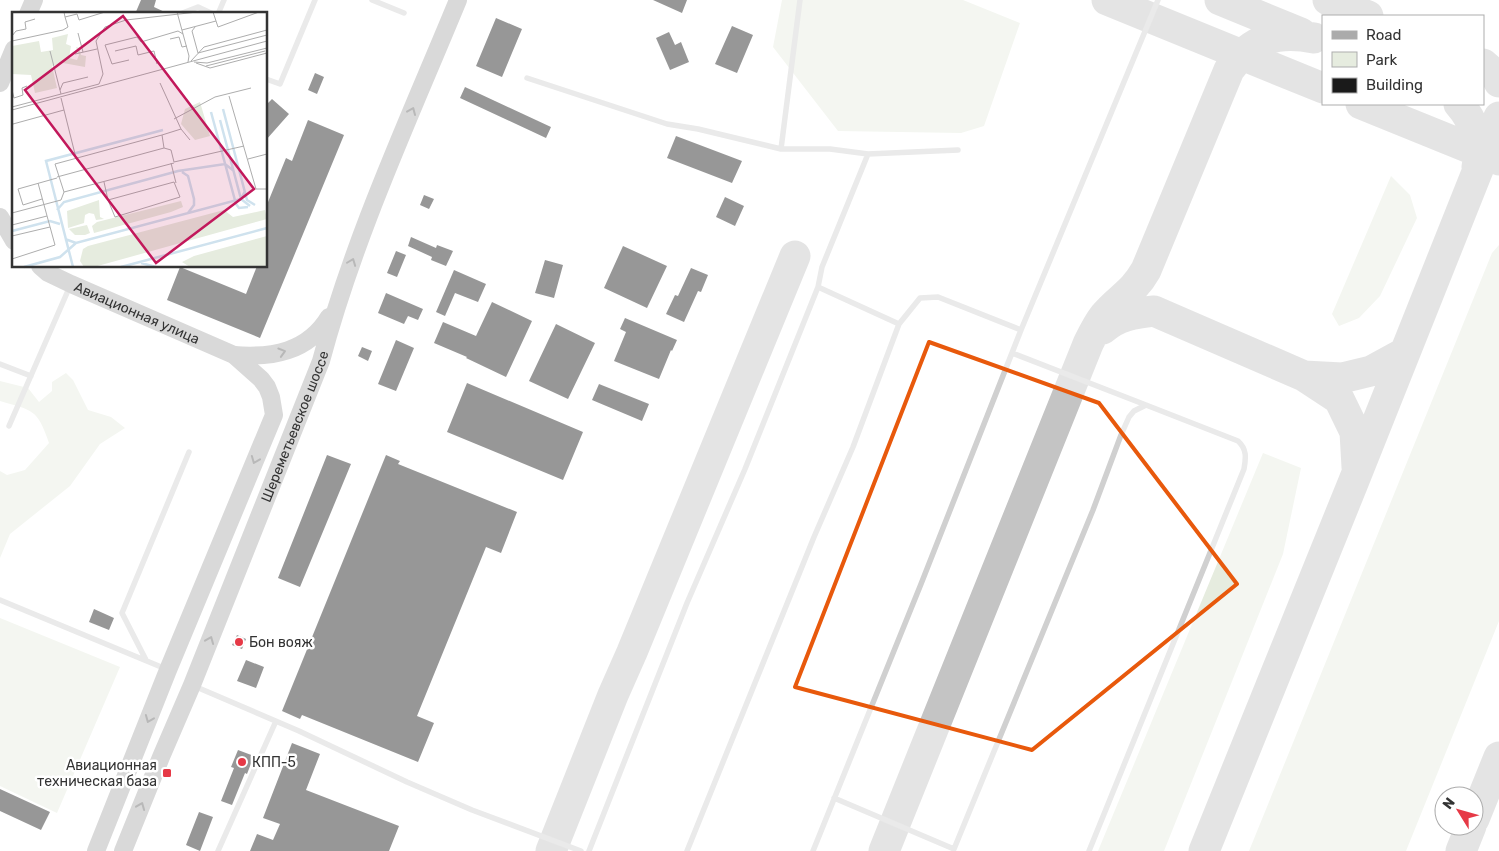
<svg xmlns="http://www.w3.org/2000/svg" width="1499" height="851" font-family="Rubik,sans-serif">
<rect width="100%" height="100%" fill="#fff"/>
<path fill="#e6ecdf" d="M 782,0 L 963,0 L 1020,23 L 984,126 L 961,133 L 838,131 L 773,47 Z
M 1391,176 L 1410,195 L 1417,218 L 1380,296 L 1359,318 L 1339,326 L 1332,314 Z
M 1499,245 L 1499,621 L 1406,851 L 1249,851 L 1492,253 Z
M 66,373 L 73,380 L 88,410 L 111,417 L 125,428 L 100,444 L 70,486 L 10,534 L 0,558 L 0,471 L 7,475 L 25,470 L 49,443 C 37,408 33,411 0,401 L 0,381 L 28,388 L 39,402 L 52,391 L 52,382 Z
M 1263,453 L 1301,468 L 1283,554 L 1164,851 L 1098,851 Z
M 0,618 L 120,667 L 57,813 L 0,786 Z"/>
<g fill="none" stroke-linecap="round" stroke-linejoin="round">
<path stroke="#c4c4c4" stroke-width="31" d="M 1107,0 L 1323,88
M 1220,0 L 1301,33
M 1328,0 L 1368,16
M 1483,64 L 1495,74 L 1499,82
M 1361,104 L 1499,160
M 1459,104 C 1474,121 1482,144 1477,167
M 1103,329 C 1117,316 1135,313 1154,311 L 1304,376 L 1339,399 L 1355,432 L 1357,467
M 1304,376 L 1342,378 L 1371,371 L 1404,353
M 1474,819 L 1499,757
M 551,851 L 613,695 L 632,652 L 795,256
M 884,851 L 1088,344 C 1093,334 1097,325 1104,316 C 1119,298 1133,293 1146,270 L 1229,70 C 1252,38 1277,31 1314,38
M 1204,851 L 1353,483 L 1499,117
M 1461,851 L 1471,826"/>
</g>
<path fill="#1a1a1a" d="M 141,0 L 156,0 L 154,7 L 169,14 L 135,14 Z
M 653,0 L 687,0 L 682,13 Z
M 496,18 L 522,29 L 502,77 L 476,66 Z
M 732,26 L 753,35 L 737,73 L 715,64 Z
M 669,32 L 675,45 L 681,42 L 689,62 L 670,70 L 656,38 Z
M 315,73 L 324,77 L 317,94 L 308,90 Z
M 465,87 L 551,127 L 546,138 L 460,98 Z
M 272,99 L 289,114 L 266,140 L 266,105 Z
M 308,120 L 344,135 L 260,338 L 167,300 L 180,267 L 246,294 L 257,266 L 266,266 L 266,207 L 286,158 L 292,161 Z
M 676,136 L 742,161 L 732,183 L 667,158 Z
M 424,195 L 434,199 L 429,209 L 420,205 Z
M 725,197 L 744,206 L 735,226 L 716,217 Z
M 411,237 L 436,248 L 437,245 L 453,251 L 446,266 L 431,260 L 432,257 L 408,246 Z
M 623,246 L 667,266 L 647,308 L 604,288 Z
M 396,251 L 406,255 L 397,277 L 387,273 Z
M 545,260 L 563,265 L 554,298 L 535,293 Z
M 691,268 L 708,275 L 701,292 L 698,291 L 684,322 L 666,314 L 675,295 L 678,296 Z
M 454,270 L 486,284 L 478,302 L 455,293 L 445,316 L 436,312 Z
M 386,293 L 423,309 L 418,320 L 408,316 L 404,324 L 378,313 Z
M 492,302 L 532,321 L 506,377 L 466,358 L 467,357 L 434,343 L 443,322 L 476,336 Z
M 625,318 L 677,340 L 672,351 L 671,350 L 659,379 L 614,361 L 626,332 L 620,329 Z
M 556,324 L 595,343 L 568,399 L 529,381 Z
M 396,340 L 414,348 L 396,391 L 378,384 Z
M 362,347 L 372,351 L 368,361 L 358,356 Z
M 467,383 L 583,432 L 563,480 L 447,432 Z
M 599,384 L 649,404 L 642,421 L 592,400 Z
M 327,455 L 351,464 L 300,587 L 278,578 Z
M 386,455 L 400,461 L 398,464 L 517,512 L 501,553 L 486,547 L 417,716 L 434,723 L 418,762 L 302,715 L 300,719 L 282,711 Z
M 94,609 L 114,618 L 109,630 L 89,622 Z
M 237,635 L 246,639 L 242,649 L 232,645 Z
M 246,660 L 264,667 L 256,688 L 237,681 Z
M 292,743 L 320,754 L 306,790 L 399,826 L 389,851 L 250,851 L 257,834 L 273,840 L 280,824 L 263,818 Z
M 238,750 L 254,756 L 247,774 L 245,773 L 232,805 L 221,801 L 234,768 L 231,767 Z
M 0,789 L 50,812 L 41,830 L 0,811 Z
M 199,812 L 213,817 L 200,851 L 186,845 Z"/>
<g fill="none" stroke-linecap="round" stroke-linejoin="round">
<path stroke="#d0d0d0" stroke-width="5.5" d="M 372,0 L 404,13
M 180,14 L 198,7 L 213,14
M 218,14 L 224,0
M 527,78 L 667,124 L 698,129 L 781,149 L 830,149 L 868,154
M 266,79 L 280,84 L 315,0
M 781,149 L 800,0
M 958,150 L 868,154 L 822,267 L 818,287 L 899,324 L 920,298 L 938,297 L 1021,330 L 1158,0
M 1012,353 L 1146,405
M 0,364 L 31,376
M 9,426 L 70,286
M 0,600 L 166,669
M 146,660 L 122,613 L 189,452
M 194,686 L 299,731 L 407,782 L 472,810 L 581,851
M 834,798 L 954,849 L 1093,510 L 1121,435 L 1129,417 L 1134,411 L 1146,405 L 1238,441 C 1247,449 1246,458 1244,469 L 1089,851
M 218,851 L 276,721
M 589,851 L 687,603 L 745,469 L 818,287
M 687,851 L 814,537 L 853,447 L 899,324
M 813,851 L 921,584 L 1021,330"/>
<g stroke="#ababab" stroke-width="18">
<path d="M 28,14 L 34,0"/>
<path d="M 0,83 L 14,49"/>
<path d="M 0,217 L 14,241"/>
<path id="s1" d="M 40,266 L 48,273 L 71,284 L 234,355 L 261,379 L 267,387 L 271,397 L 274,415 L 168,670 L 96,851"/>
<path d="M 234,355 C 272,358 308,352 329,317"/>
<path id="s2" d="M 123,851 L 161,757 L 192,685 L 321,361 C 354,237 409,119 458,0"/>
</g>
</g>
<defs><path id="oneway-chevron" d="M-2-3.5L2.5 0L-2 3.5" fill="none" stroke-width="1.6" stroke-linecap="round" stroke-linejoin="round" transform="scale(1.25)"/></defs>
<g stroke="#636363">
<use href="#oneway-chevron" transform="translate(412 111) rotate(-67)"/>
<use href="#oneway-chevron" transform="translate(352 262) rotate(-69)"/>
<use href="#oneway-chevron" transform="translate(282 352) rotate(-17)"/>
<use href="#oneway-chevron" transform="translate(255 460) rotate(112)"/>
<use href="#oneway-chevron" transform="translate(210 640) rotate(-68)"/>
<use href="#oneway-chevron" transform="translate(149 719) rotate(112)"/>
<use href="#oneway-chevron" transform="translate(141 806) rotate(-68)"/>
</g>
<path d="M0 0H1499V851H0ZM 929,342 L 1099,403 L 1237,584 L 1032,750 L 795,687 Z" fill="#fff" fill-opacity=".55" fill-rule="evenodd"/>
<path fill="none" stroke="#e8590c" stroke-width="4" stroke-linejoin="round" d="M 929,342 L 1099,403 L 1237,584 L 1032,750 L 795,687 Z"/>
<g fill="#e63946" stroke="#fff" stroke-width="2">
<circle cx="239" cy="642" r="5"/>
<circle cx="242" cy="762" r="5"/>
<rect x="162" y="768" width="10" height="10" rx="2.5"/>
</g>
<g text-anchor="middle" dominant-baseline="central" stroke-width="5" stroke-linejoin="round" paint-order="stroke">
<g font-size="14" fill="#333" stroke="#fff">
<text stroke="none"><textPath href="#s1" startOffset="108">Авиационная улица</textPath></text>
<text stroke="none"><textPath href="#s2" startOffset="458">Шереметьевское шоссе</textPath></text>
</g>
<g font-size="14" fill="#333" stroke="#fff" text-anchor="start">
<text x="249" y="642">Бон вояж</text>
<text x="252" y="762">КПП-5</text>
<text x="157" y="765" text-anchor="end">Авиационная<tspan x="157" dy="16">техническая база</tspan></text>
</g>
</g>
<g transform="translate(12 12)">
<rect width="255" height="255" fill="#fff"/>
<path d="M 56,22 L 54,32 L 59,34 L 57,46 L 65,48 L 67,43 L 64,35 L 67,36 L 69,43 L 74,44 L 73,55 L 51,51 L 40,54 L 45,76 L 23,81 L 19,63 L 0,62 L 0,34 L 27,29 L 29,40 L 41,38 L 40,26 ZM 188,90 L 198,124 L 183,128 L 169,112 L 173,97 ZM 87,188 L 88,205 L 92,207 L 84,208 L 82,202 L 77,201 L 73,203 L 72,211 L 56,216 L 55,199 ZM 169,189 L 171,195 L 159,200 L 82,221 L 80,214 L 85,210 ZM 212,198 L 221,205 L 253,198 L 255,207 L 82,255 L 72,255 L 68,249 L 71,237 L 76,234 ZM 75,213 L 78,221 L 73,223 L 63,223 L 57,217 ZM 255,224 L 255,255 L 178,255 L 170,250 L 182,244 Z" fill="#e6ecdf"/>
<path fill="none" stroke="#cfe2ee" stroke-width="2.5" d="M 211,97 L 235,188 L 243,193M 199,100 L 224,192 L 227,196 L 236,195M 208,108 L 229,187 L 238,194M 170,160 L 176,164 L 182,187 L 182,193 L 176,201M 45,198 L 52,190 L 166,159 L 213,152 L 222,159M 0,219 L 38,209 L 48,212M 53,227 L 64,231 L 229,187 L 233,179M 129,251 L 144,255M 12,255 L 48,245 L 64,231M 61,255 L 34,149 L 151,118M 109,255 L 255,216"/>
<path fill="none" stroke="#adadad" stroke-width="1" d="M 52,0 L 53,5 L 65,2 L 67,8 L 93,0M 165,0 L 177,44 L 176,50M 201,0 L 206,15 L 247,0M 183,15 L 180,19 L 186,41 L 255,23M 170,18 L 204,9M 66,21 L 71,40M 0,24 L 4,19 L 14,17 L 13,10 L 23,7M 158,27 L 167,25 L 170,35 L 175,34M 0,29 L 51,18 L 56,15 L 53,5M 38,39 L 49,82M 103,39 L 124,34 L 126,43 L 142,39 L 145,52M 63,42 L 85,37M 117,48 L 100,52 L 93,33 L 125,25 L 129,30 L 166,19 L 171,22M 179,49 L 192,35 L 255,18M 182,50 L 195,51 L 255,36M 184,51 L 198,56 L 255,41M 194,54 L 253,39M 148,71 L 169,117M 0,78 L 2,86 L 11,83 L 10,76 L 15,74M 48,78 L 51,71 L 76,65M 217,84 L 244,177 L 255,177M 49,86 L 64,146M 0,95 L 87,72 L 91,62 L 84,29 L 93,15 L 114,8 L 185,0M 0,98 L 255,29M 162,107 L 203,85 L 239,76M 1,112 L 52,98M 178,128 L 169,117 L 150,123 L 152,136 L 159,138 L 162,150 L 232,134M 236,147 L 255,142M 159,151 L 164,171M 45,165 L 152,136M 92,170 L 96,188 L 162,170 L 168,185 L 103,205 L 96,188M 52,180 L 43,152 L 150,123M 52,180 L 162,151M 30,187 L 11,193 L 6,177 L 45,166M 0,201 L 49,188 L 52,180M 0,213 L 35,204M 0,224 L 38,215M 0,247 L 43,233 L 26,171"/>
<path fill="#c2185b" fill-opacity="0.15" stroke="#c2185b" stroke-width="2.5" d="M 111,4 L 242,177 L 144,251 L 13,78 Z"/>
<rect width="255" height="255" fill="none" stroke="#333" stroke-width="2.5"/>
</g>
<rect x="1322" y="15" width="162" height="90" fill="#ffffff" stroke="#adadad"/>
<rect x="1332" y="31" width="25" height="8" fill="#ababab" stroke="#adadad"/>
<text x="1366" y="40" font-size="15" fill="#333333">Road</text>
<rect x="1332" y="52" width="25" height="15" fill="#e6ecdf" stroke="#adadad"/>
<text x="1366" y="65" font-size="15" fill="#333333">Park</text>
<rect x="1332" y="78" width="25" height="15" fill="#1a1a1a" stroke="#adadad"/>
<text x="1366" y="90" font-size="15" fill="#333333">Building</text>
<g transform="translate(1459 811) rotate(307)"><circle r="24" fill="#ffffff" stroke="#adadad"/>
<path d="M0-4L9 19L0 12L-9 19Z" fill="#e63946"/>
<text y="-8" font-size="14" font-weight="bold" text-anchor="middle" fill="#333333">N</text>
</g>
</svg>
